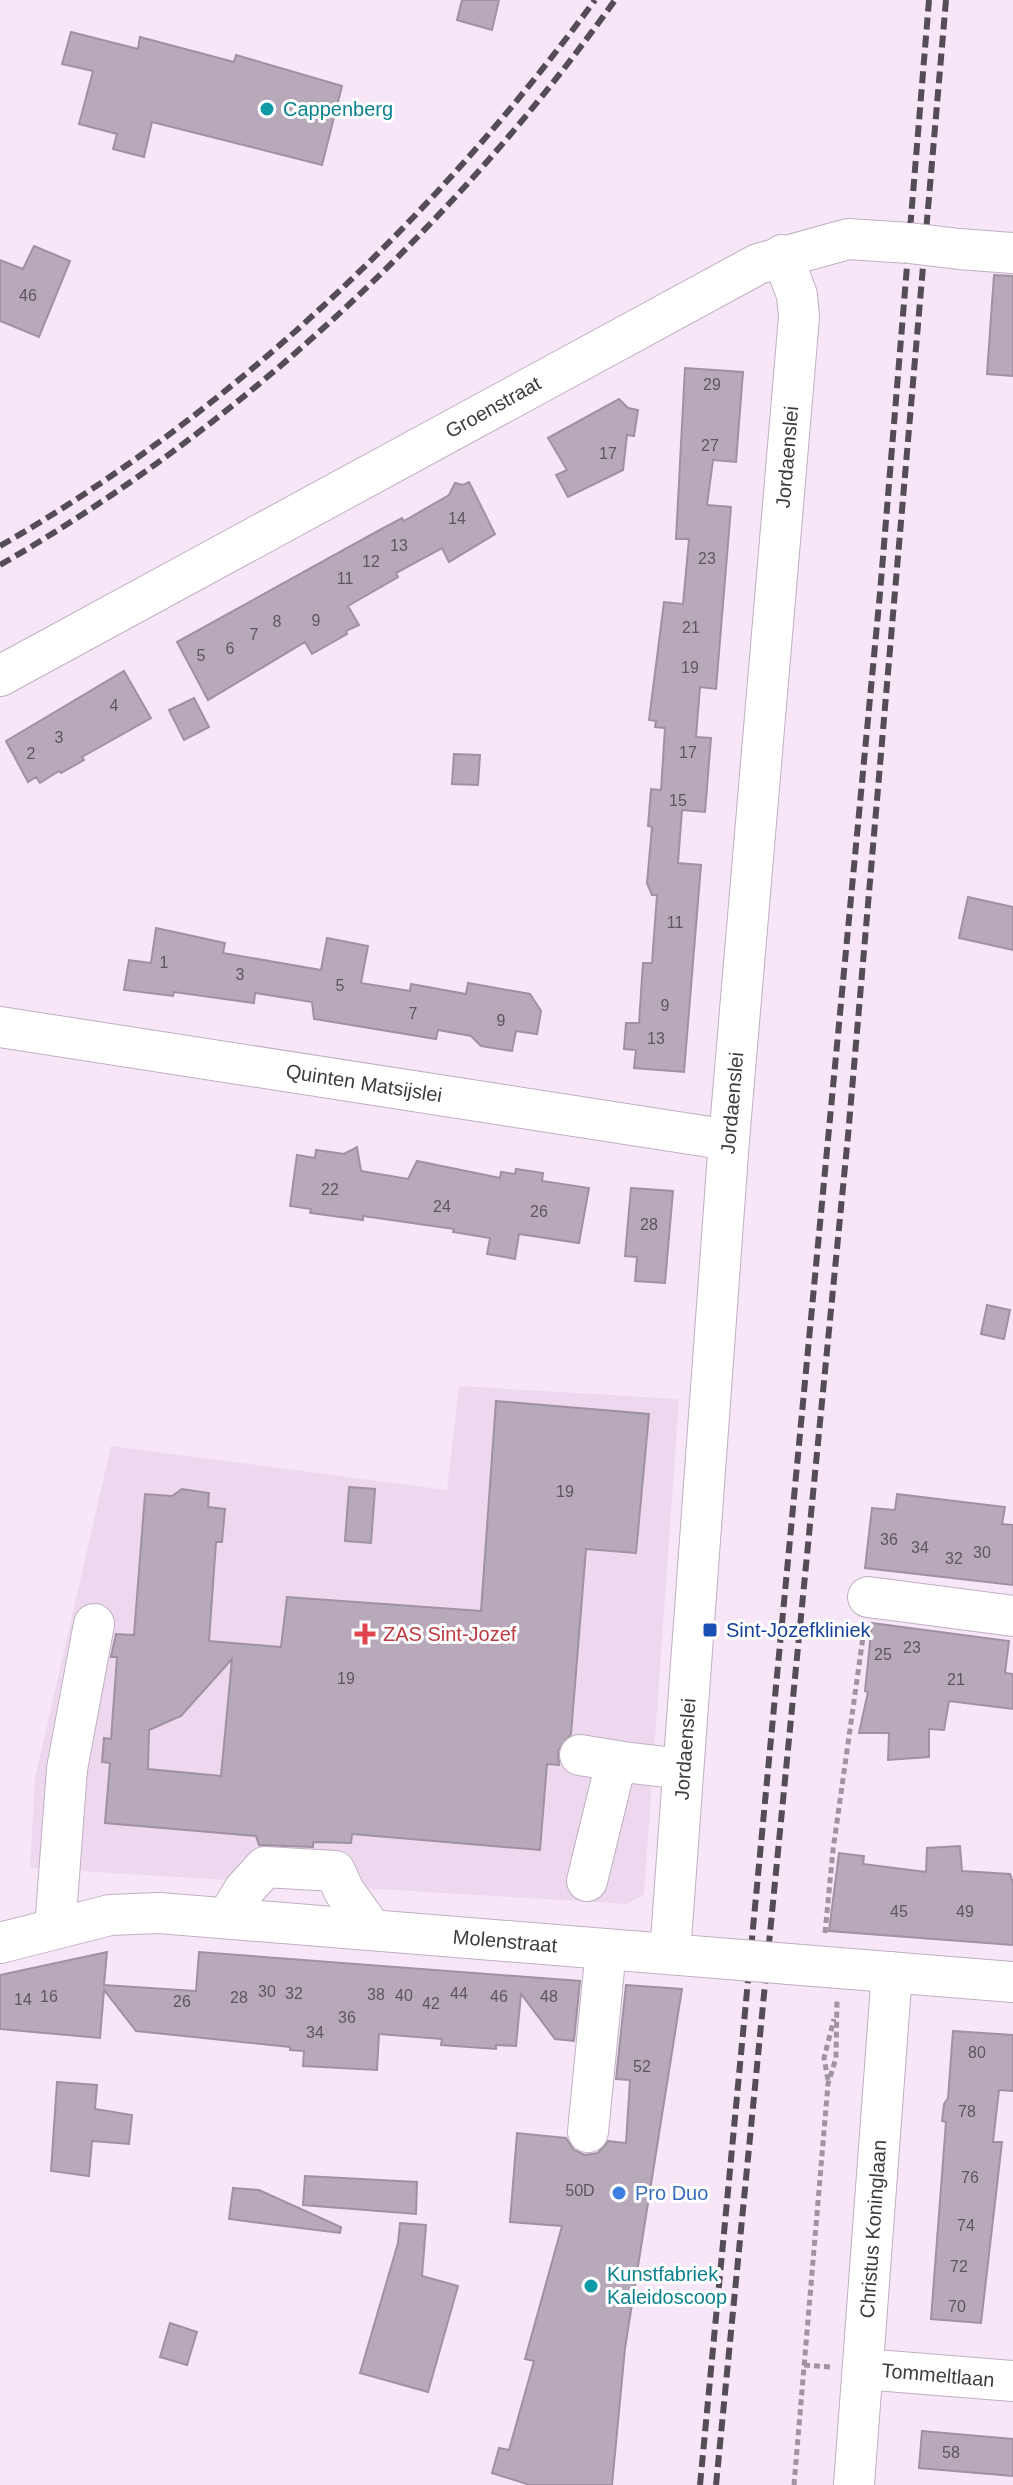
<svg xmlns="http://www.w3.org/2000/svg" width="1013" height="2485" font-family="Helvetica,sans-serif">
<rect width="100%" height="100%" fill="#f6e6f8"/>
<path fill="#edd8ef" d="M 459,1386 L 679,1399 L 644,1894 L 627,1904 L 30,1868 L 35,1778 L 111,1446 L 447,1490 Z"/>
<path fill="#b8a9ba" stroke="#9f91a1" stroke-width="2" fill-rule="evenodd" d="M 462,0 L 499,0 L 492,30 L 457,20 Z
M 71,32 L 138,49 L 140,37 L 234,62 L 236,55 L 342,86 L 322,165 L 152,122 L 144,157 L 113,149 L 117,134 L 79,124 L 93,71 L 62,64 Z
M 34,246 L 70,261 L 39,337 L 0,321 L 0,260 L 23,269 Z
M 994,275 L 1013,276 L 1013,376 L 987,374 Z
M 685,368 L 743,372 L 736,462 L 713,460 L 707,505 L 731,507 L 716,689 L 700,687 L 696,737 L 711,738 L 705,812 L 682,810 L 678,863 L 701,865 L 684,1072 L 634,1068 L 636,1050 L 624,1049 L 626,1023 L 639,1023 L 643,963 L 652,963 L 657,895 L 652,895 L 647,883 L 652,827 L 648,826 L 651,789 L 661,790 L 665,728 L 655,727 L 656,721 L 649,720 L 664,602 L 683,604 L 689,539 L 676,539 Z
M 619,399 L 628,408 L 638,410 L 634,436 L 627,435 L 623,470 L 568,497 L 556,475 L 567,470 L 548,438 Z
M 469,482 L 495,534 L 449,562 L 442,548 L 396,573 L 398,577 L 348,606 L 359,625 L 346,631 L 347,634 L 312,654 L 305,642 L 208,700 L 177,642 L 376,532 L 402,518 L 404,521 L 449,495 L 455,483 L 463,485 Z
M 124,671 L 151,718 L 82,757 L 84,760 L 61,773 L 59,771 L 40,783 L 36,777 L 28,782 L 6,741 Z
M 194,698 L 209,727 L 184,740 L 169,710 Z
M 454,754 L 480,755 L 478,785 L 452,784 Z
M 968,897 L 1013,907 L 1013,950 L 959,938 Z
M 156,928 L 225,943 L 223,953 L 321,970 L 327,938 L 368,946 L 361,983 L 410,991 L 411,984 L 466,994 L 468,983 L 530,994 L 541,1011 L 537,1034 L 516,1031 L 512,1051 L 481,1046 L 471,1036 L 438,1030 L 436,1039 L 314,1019 L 312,1002 L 255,993 L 254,1003 L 174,992 L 173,996 L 124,990 L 129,960 L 151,963 Z
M 357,1147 L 361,1171 L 408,1179 L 417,1161 L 500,1178 L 501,1172 L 515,1174 L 516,1169 L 543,1173 L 542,1181 L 589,1188 L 579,1243 L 519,1234 L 515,1259 L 487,1254 L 490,1238 L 453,1232 L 454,1229 L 363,1216 L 363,1220 L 310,1213 L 311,1209 L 290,1206 L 297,1155 L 315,1158 L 316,1150 L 344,1154 Z
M 631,1188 L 673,1191 L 665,1283 L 635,1281 L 637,1257 L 625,1256 Z
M 987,1305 L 1010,1310 L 1004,1339 L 981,1334 Z
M 496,1401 L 649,1414 L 636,1553 L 586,1549 L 571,1734 L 558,1751 L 559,1765 L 547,1764 L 540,1850 L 352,1834 L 351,1843 L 313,1842 L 313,1847 L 259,1845 L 256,1836 L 105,1823 L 110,1763 L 102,1762 L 104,1738 L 111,1739 L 117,1657 L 111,1657 L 116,1634 L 134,1635 L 145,1494 L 172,1496 L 182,1489 L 209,1493 L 208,1507 L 225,1509 L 222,1542 L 216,1542 L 209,1641 L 281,1647 L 287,1597 L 481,1611 ZM 232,1659 L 221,1776 L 148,1769 L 149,1730 L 181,1716 Z
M 349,1487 L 375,1489 L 371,1543 L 345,1541 Z
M 897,1494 L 1005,1507 L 1002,1524 L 1013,1525 L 1013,1585 L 865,1568 L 872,1508 L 895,1510 Z
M 872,1623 L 1009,1641 L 1005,1673 L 1013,1674 L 1013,1709 L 949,1701 L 944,1730 L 929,1729 L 929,1757 L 888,1760 L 889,1733 L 859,1733 L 868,1692 L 865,1691 Z
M 960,1846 L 962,1871 L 1010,1874 L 1013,1883 L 1013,1945 L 829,1931 L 839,1853 L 864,1856 L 863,1864 L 926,1872 L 927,1848 Z
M 107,1952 L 104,1985 L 196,1991 L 199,1952 L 580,1981 L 574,2041 L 555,2039 L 521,1994 L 516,2046 L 496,2045 L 496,2049 L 441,2045 L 442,2039 L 379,2034 L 377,2070 L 303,2066 L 304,2051 L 290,2050 L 290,2047 L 136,2031 L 104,1990 L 100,2038 L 0,2029 L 0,1975 Z
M 626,1985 L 682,1989 L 625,2348 L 612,2485 L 530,2485 L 492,2473 L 499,2448 L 509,2450 L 534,2361 L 525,2359 L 562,2226 L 510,2222 L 517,2133 L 566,2138 L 574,2150 L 585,2155 L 598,2153 L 608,2141 L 626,2143 L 630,2080 L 616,2079 Z
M 953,2031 L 1013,2035 L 1013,2091 L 999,2090 L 993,2142 L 1002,2142 L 981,2323 L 931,2319 L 946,2122 L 942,2121 L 944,2104 L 948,2098 Z
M 57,2082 L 97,2085 L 95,2109 L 132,2115 L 129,2144 L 92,2141 L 89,2176 L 51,2171 Z
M 305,2176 L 417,2182 L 416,2214 L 303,2205 Z
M 233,2188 L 259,2190 L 341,2227 L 340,2233 L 229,2219 Z
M 400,2223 L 426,2225 L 422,2276 L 458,2286 L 428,2392 L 360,2373 L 398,2243 Z
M 170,2323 L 197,2332 L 187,2365 L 160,2357 Z
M 922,2431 L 1013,2439 L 1013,2476 L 919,2468 Z"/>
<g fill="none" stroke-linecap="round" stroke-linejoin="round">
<g stroke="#bfb0c1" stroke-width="42">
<path id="minor" d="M 959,249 L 1013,253
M 0,676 L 758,264 L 848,239 L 909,243
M 0,1027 L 729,1140
M 868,1597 L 1013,1616
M 580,1755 L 623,1762
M 587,1881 L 614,1771 L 623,1762 L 683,1769
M 227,1918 L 244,1890 L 265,1867 L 335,1871 L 344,1891 L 372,1930
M 55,1929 L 67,1769 L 94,1624
M 0,1943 L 110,1915 L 159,1913 L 729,1959
M 670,1954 L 729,1140 L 799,317 L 797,295 L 782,255
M 789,1964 L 1013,1982
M 588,2132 L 606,1949
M 863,2369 L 1013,2381
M 854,2485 L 892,1972"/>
</g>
<path stroke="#9f94a0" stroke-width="5" stroke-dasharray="6 4" stroke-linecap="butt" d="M 825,1933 L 833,1850 L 864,1630
M 828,2080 L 824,2058 L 834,2019
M 804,2365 L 830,2367
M 794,2485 L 828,2084 L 836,2058 L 837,2001"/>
<use href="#minor" stroke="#fff" stroke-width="40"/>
<path stroke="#544d55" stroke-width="6" stroke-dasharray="12 6" stroke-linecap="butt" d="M 0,546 C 233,412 437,216 595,0
M 0,565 C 241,426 454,226 615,0
M 700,2485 L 880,593 L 929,0
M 716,2485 L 848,1136 L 946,0"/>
<g stroke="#bfb0c1" stroke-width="42" stroke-linecap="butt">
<path id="minor-bridge" d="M 909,243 L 959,249
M 729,1959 L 789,1964"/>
</g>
<use href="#minor-bridge" stroke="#fff" stroke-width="40"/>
</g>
<g fill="#0f9aa8" stroke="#fff" stroke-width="3">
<circle cx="267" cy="109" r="8"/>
<circle cx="591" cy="2286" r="8"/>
</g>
<rect fill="#1a4fb4" stroke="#fff" stroke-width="3" x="702" y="1622" width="16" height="16" rx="4"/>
<path fill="#e0444e" stroke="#fff" stroke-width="3" d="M361 1622h8v8h8v8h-8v8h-8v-8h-8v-8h8z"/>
<circle fill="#3f7fe0" stroke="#fff" stroke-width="3" cx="619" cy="2193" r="8"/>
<g text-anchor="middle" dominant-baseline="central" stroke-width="6" stroke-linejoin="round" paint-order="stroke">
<g font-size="16" fill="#5e565f">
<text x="28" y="295">46</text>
<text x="712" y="384">29</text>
<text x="710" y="445">27</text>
<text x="608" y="453">17</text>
<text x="457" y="518">14</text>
<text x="399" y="545">13</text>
<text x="707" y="558">23</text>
<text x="371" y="561">12</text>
<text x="345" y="578">11</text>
<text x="316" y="620">9</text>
<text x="277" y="621">8</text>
<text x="691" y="627">21</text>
<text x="254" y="634">7</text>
<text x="230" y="648">6</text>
<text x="201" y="655">5</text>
<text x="690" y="667">19</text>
<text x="114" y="705">4</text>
<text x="59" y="737">3</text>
<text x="688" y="752">17</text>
<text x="31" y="753">2</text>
<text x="678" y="800">15</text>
<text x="675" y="922">11</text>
<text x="164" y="962">1</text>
<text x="240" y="974">3</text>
<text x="340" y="985">5</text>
<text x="665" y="1005">9</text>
<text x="413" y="1013">7</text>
<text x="501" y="1020">9</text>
<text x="656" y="1038">13</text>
<text x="330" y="1189">22</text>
<text x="442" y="1206">24</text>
<text x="539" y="1211">26</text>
<text x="649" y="1224">28</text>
<text x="565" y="1491">19</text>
<text x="889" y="1539">36</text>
<text x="920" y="1547">34</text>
<text x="982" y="1552">30</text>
<text x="954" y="1558">32</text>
<text x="912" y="1647">23</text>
<text x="883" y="1654">25</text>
<text x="346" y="1678">19</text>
<text x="956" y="1679">21</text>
<text x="899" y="1911">45</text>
<text x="965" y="1911">49</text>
<text x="267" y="1991">30</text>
<text x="294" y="1993">32</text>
<text x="459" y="1993">44</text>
<text x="376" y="1994">38</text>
<text x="404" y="1995">40</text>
<text x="49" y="1996">16</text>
<text x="499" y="1996">46</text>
<text x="549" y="1996">48</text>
<text x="239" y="1997">28</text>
<text x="23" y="1999">14</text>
<text x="182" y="2001">26</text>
<text x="431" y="2003">42</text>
<text x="347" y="2017">36</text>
<text x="315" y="2032">34</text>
<text x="977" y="2052">80</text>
<text x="642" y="2066">52</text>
<text x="967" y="2111">78</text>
<text x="970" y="2177">76</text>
<text x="580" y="2190">50D</text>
<text x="966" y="2225">74</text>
<text x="959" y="2266">72</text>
<text x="957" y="2306">70</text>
<text x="951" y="2452">58</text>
</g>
<g font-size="20" fill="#0d838f" stroke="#fff" text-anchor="start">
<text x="283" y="109">Cappenberg</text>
<text x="607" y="2274">Kunstfabriek<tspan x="607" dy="23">Kaleidoscoop</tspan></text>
</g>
<g font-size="20" fill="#403a41" stroke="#fff">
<text transform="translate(493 407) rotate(-29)">Groenstraat</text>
<text transform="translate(787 457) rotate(-85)">Jordaenslei</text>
<text transform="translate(364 1083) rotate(9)">Quinten Matsijslei</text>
<text transform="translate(732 1103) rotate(-85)">Jordaenslei</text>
<text transform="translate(685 1749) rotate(-86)">Jordaenslei</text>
<text transform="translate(505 1941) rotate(5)">Molenstraat</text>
<text transform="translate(873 2229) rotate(-86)">Christus Koninglaan</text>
<text transform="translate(938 2375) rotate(5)">Tommeltlaan</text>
</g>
<g font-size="20" fill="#164399" stroke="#fff" text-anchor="start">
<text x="726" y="1630">Sint-Jozefkliniek</text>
</g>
<g font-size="20" fill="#be3a42" stroke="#fff" text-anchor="start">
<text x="383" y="1634">ZAS Sint-Jozef</text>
</g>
<g font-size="20" fill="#366cbe" stroke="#fff" text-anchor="start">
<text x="635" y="2193">Pro Duo</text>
</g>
</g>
</svg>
